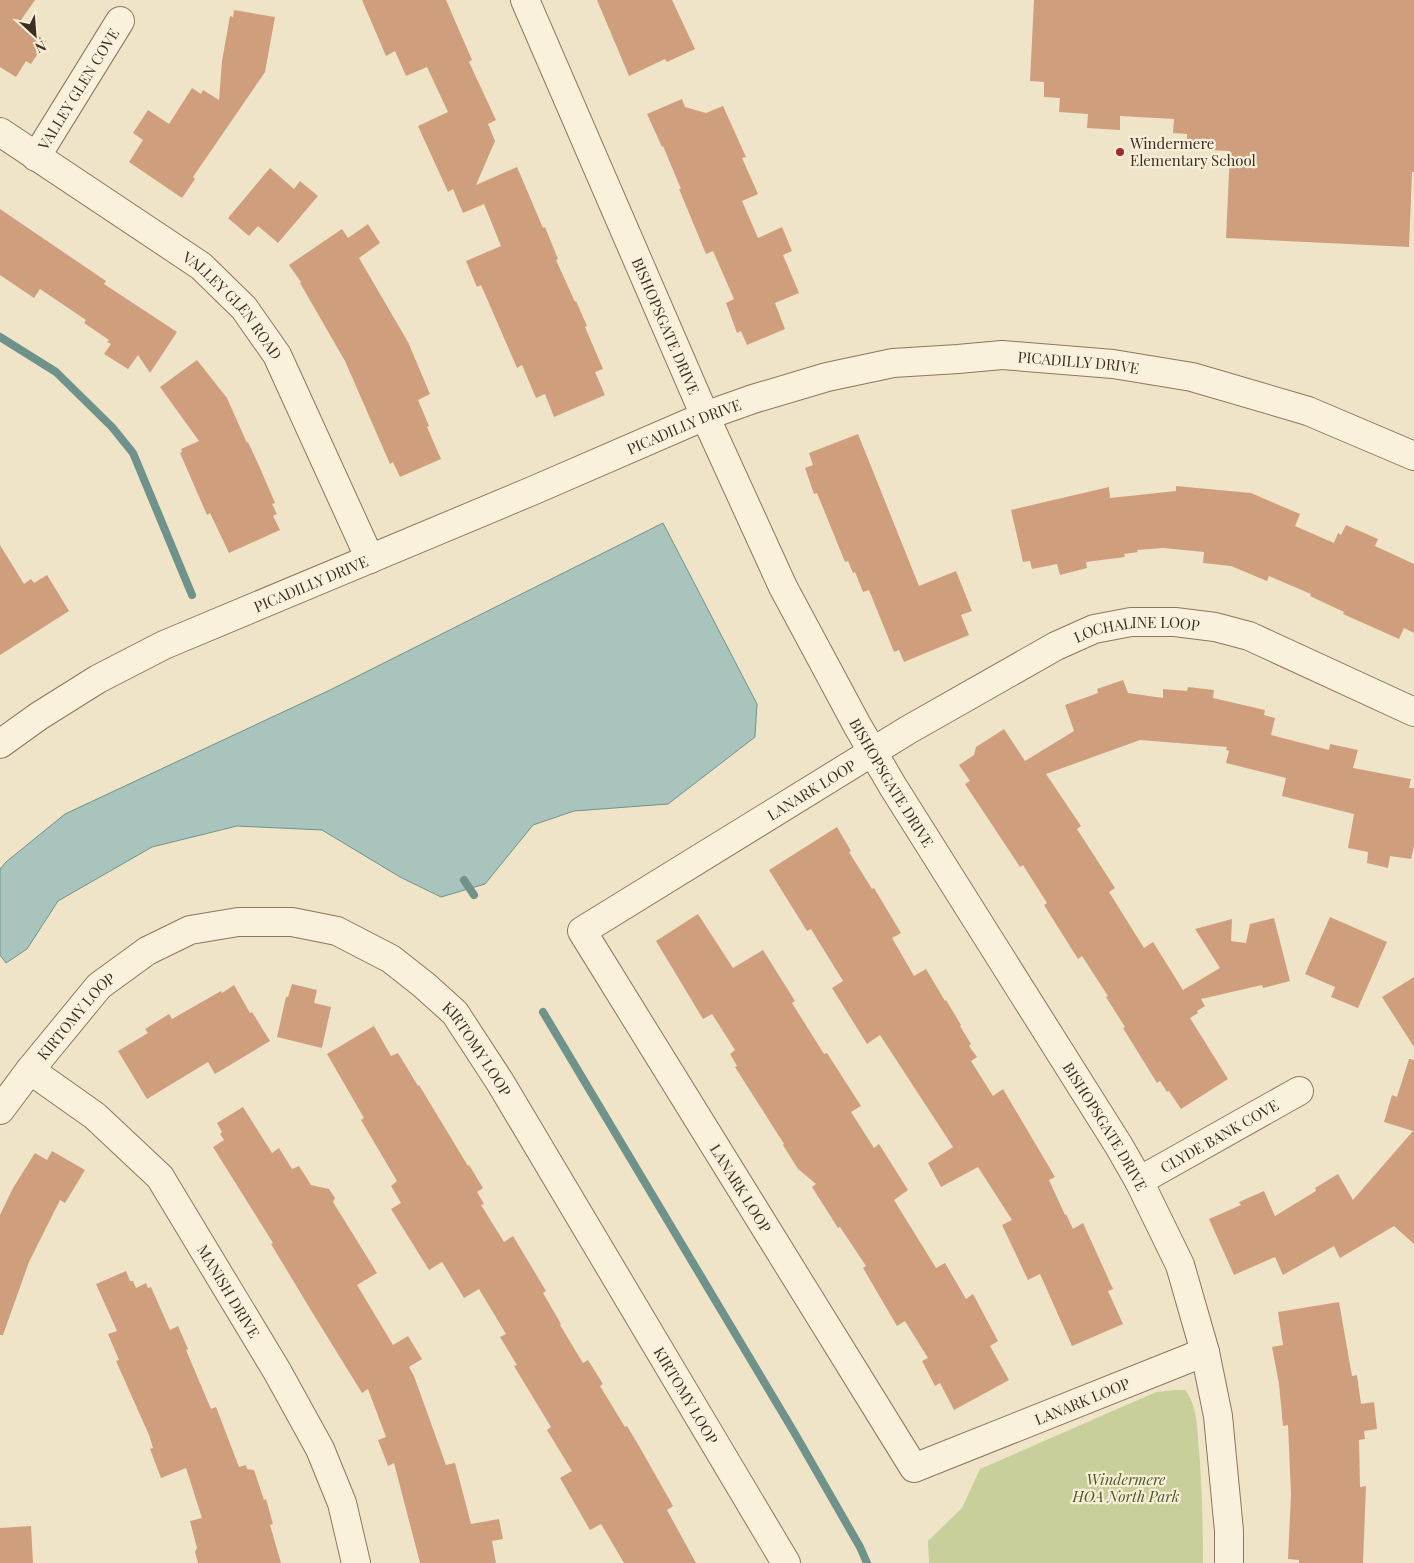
<svg xmlns="http://www.w3.org/2000/svg" width="1414" height="1563" font-family="'Playfair Display',serif">
<rect width="100%" height="100%" fill="#f0e4c8"/>
<path fill="#c9cf9b" d="M 1175,1390 L 1185,1390 C 1198,1406 1197,1430 1199,1450 C 1202,1488 1203,1525 1203,1563 L 929,1563 L 928,1541 L 962,1508 L 980,1469 L 1156,1392 Z"/>
<path fill="#a9c4bc" stroke="#6f938a" d="M 663,523 L 757,704 L 755,737 L 668,804 L 574,811 L 533,825 L 485,884 L 441,897 L 400,877 L 322,830 L 237,826 L 152,847 L 58,901 L 27,949 L 6,963 L 0,955 L 0,869 L 6,862 L 65,814 L 330,690 Z"/>
<g fill="none" stroke-linecap="round" stroke-linejoin="round">
<path stroke="#6f938a" stroke-width="8" d="M 0,337 L 56,372 L 112,427 L 133,453 L 192,595
M 464,880 L 474,895
M 543,1012 L 794,1432 L 860,1547 L 867,1563"/>
</g>
<path fill="#cf9f7d" d="M 0,0 L 35,0 L 19,23 L 46,41 L 31,64 L 26,61 L 16,77 L 0,67 Z
M 362,0 L 446,0 L 472,60 L 469,62 L 496,120 L 488,124 L 495,141 L 476,185 L 517,167 L 543,228 L 545,227 L 558,259 L 556,260 L 575,302 L 576,301 L 587,326 L 585,327 L 603,369 L 595,372 L 605,395 L 554,417 L 545,394 L 536,398 L 522,365 L 517,368 L 481,285 L 477,287 L 466,261 L 501,246 L 484,204 L 463,213 L 453,189 L 448,192 L 418,126 L 448,112 L 427,67 L 406,76 L 395,51 L 386,56 Z
M 597,0 L 672,0 L 695,49 L 667,62 L 665,59 L 629,76 Z
M 1034,0 L 1414,0 L 1414,172 L 1412,172 L 1409,247 L 1226,238 L 1230,151 L 1187,149 L 1187,134 L 1173,133 L 1174,119 L 1120,116 L 1120,130 L 1087,128 L 1088,114 L 1059,112 L 1060,98 L 1044,97 L 1044,82 L 1030,81 Z
M 234,10 L 275,17 L 265,72 L 193,177 L 195,179 L 182,198 L 129,162 L 143,140 L 133,133 L 148,110 L 169,124 L 192,88 L 201,94 L 203,90 L 219,100 L 222,61 L 230,16 L 233,17 Z
M 682,99 L 685,107 L 706,113 L 723,106 L 746,157 L 742,158 L 758,194 L 742,201 L 758,238 L 782,227 L 792,251 L 783,255 L 799,293 L 775,303 L 785,329 L 747,345 L 741,331 L 737,333 L 726,303 L 734,299 L 713,251 L 706,254 L 679,189 L 681,189 L 663,146 L 662,147 L 647,114 Z
M 270,168 L 294,189 L 300,181 L 318,196 L 278,243 L 258,226 L 249,236 L 228,218 Z
M 0,209 L 106,281 L 104,284 L 177,332 L 150,373 L 138,355 L 128,369 L 104,354 L 111,344 L 107,342 L 109,340 L 84,323 L 86,320 L 40,289 L 34,298 L 0,275 Z
M 368,224 L 380,243 L 359,258 L 408,342 L 430,394 L 418,400 L 429,426 L 427,427 L 441,459 L 400,477 L 393,462 L 390,464 L 345,361 L 300,283 L 301,282 L 289,265 L 342,229 L 348,238 Z
M 197,360 L 227,398 L 247,443 L 248,442 L 260,468 L 275,503 L 272,504 L 277,514 L 273,516 L 280,530 L 229,553 L 210,513 L 207,515 L 180,453 L 182,452 L 181,449 L 199,441 L 160,387 Z
M 858,434 L 919,586 L 956,571 L 972,611 L 961,615 L 969,635 L 904,662 L 899,650 L 894,652 L 869,590 L 863,592 L 855,572 L 853,573 L 848,561 L 845,562 L 817,493 L 814,494 L 805,468 L 813,465 L 809,453 Z
M 1176,486 L 1251,493 L 1300,514 L 1295,526 L 1334,543 L 1338,533 L 1341,535 L 1346,525 L 1378,539 L 1375,546 L 1414,564 L 1414,633 L 1404,628 L 1399,639 L 1343,614 L 1344,612 L 1310,596 L 1311,594 L 1269,576 L 1267,581 L 1231,566 L 1203,563 L 1204,552 L 1163,548 L 1137,550 L 1138,552 L 1124,554 L 1125,557 L 1086,562 L 1087,568 L 1060,575 L 1057,564 L 1032,569 L 1030,561 L 1023,562 L 1011,510 L 1109,487 L 1110,498 L 1176,491 Z
M 0,545 L 24,584 L 31,579 L 34,583 L 47,575 L 69,611 L 0,655 Z
M 1123,680 L 1128,693 L 1163,698 L 1163,689 L 1187,691 L 1188,687 L 1214,690 L 1213,698 L 1265,710 L 1264,715 L 1275,718 L 1271,735 L 1329,750 L 1330,744 L 1358,750 L 1353,768 L 1411,779 L 1409,788 L 1414,788 L 1414,846 L 1411,859 L 1390,856 L 1388,868 L 1367,863 L 1368,852 L 1348,848 L 1354,814 L 1282,796 L 1286,778 L 1226,763 L 1229,751 L 1226,750 L 1227,747 L 1140,740 L 1046,774 L 1081,826 L 1077,829 L 1115,888 L 1109,892 L 1144,948 L 1153,942 L 1183,990 L 1220,968 L 1195,929 L 1232,919 L 1231,941 L 1246,943 L 1250,924 L 1274,918 L 1290,981 L 1263,988 L 1262,985 L 1201,999 L 1205,1006 L 1197,1011 L 1198,1013 L 1190,1018 L 1228,1079 L 1181,1109 L 1169,1091 L 1167,1092 L 1160,1081 L 1157,1083 L 1123,1028 L 1125,1027 L 1106,997 L 1108,996 L 1082,956 L 1078,959 L 1044,905 L 1047,903 L 1023,865 L 1020,867 L 965,784 L 970,781 L 959,765 L 974,755 L 976,747 L 1004,729 L 1025,761 L 1074,731 L 1065,705 L 1098,693 L 1097,689 Z
M 837,827 L 851,851 L 849,852 L 872,889 L 874,888 L 901,933 L 892,938 L 914,976 L 926,969 L 945,1001 L 946,1000 L 961,1025 L 960,1026 L 971,1044 L 969,1046 L 977,1057 L 971,1061 L 993,1096 L 1003,1089 L 1055,1177 L 1049,1180 L 1065,1215 L 1066,1214 L 1073,1229 L 1083,1223 L 1113,1289 L 1108,1291 L 1123,1324 L 1072,1346 L 1040,1274 L 1028,1280 L 1002,1225 L 1012,1220 L 978,1167 L 941,1187 L 928,1163 L 953,1147 L 880,1035 L 867,1044 L 832,988 L 843,981 L 811,929 L 807,931 L 769,870 Z
M 698,914 L 733,968 L 763,950 L 795,1001 L 792,1003 L 824,1054 L 827,1053 L 861,1106 L 851,1112 L 874,1148 L 879,1144 L 908,1190 L 894,1200 L 936,1268 L 945,1263 L 966,1299 L 973,1294 L 998,1341 L 990,1346 L 1009,1380 L 954,1410 L 940,1383 L 935,1386 L 922,1361 L 928,1358 L 905,1321 L 897,1326 L 863,1268 L 866,1266 L 840,1227 L 838,1228 L 812,1187 L 816,1184 L 798,1169 L 783,1145 L 784,1144 L 735,1067 L 737,1066 L 730,1054 L 735,1050 L 712,1014 L 703,1019 L 656,941 Z
M 1330,917 L 1387,942 L 1358,1008 L 1331,997 L 1335,987 L 1305,974 Z
M 1414,977 L 1414,1047 L 1382,997 Z
M 292,984 L 317,990 L 314,1003 L 331,1007 L 322,1048 L 277,1037 L 286,997 L 288,997 Z
M 234,985 L 250,1013 L 252,1012 L 270,1041 L 215,1074 L 208,1062 L 147,1099 L 118,1051 L 148,1033 L 145,1029 L 169,1014 L 172,1019 L 221,991 L 222,993 Z
M 374,1026 L 391,1056 L 398,1053 L 418,1086 L 419,1085 L 468,1166 L 469,1165 L 483,1188 L 477,1192 L 484,1204 L 481,1205 L 504,1242 L 513,1236 L 546,1291 L 543,1293 L 561,1324 L 560,1325 L 583,1363 L 588,1360 L 603,1384 L 600,1386 L 625,1427 L 627,1426 L 639,1446 L 673,1506 L 667,1510 L 696,1563 L 624,1563 L 601,1524 L 590,1530 L 560,1478 L 572,1471 L 547,1430 L 551,1427 L 514,1366 L 517,1365 L 500,1337 L 506,1334 L 479,1289 L 464,1298 L 442,1262 L 429,1270 L 391,1209 L 401,1203 L 391,1186 L 397,1181 L 361,1120 L 364,1118 L 327,1054 Z
M 1409,1059 L 1414,1060 L 1414,1244 L 1394,1226 L 1340,1258 L 1334,1246 L 1283,1275 L 1275,1257 L 1234,1275 L 1209,1219 L 1241,1205 L 1239,1202 L 1264,1191 L 1275,1216 L 1316,1191 L 1315,1188 L 1338,1174 L 1353,1200 L 1413,1131 L 1384,1122 L 1392,1095 L 1397,1097 Z
M 243,1107 L 272,1153 L 279,1148 L 292,1169 L 299,1166 L 311,1185 L 329,1189 L 335,1198 L 333,1202 L 377,1273 L 357,1285 L 393,1345 L 408,1336 L 422,1359 L 409,1367 L 414,1376 L 446,1465 L 455,1463 L 471,1524 L 499,1519 L 503,1539 L 492,1541 L 496,1563 L 420,1563 L 394,1463 L 388,1466 L 378,1440 L 386,1437 L 368,1389 L 362,1393 L 312,1312 L 271,1244 L 273,1243 L 213,1147 L 224,1140 L 220,1134 L 222,1132 L 217,1123 Z
M 52,1151 L 85,1170 L 65,1203 L 60,1200 L 29,1262 L 3,1335 L 0,1335 L 0,1215 L 13,1188 L 35,1153 L 47,1160 Z
M 126,1271 L 130,1281 L 133,1281 L 136,1288 L 146,1283 L 148,1288 L 151,1287 L 170,1330 L 178,1326 L 188,1349 L 186,1350 L 211,1409 L 216,1407 L 239,1467 L 246,1465 L 247,1469 L 254,1470 L 264,1500 L 266,1499 L 273,1524 L 270,1525 L 281,1563 L 198,1563 L 195,1552 L 197,1548 L 190,1521 L 202,1518 L 186,1468 L 161,1478 L 150,1449 L 153,1448 L 149,1435 L 116,1361 L 119,1360 L 108,1334 L 117,1331 L 96,1284 Z
M 1339,1302 L 1352,1376 L 1357,1375 L 1361,1404 L 1374,1402 L 1377,1429 L 1364,1431 L 1365,1439 L 1359,1440 L 1360,1487 L 1366,1486 L 1363,1563 L 1299,1563 L 1299,1560 L 1288,1559 L 1291,1494 L 1288,1425 L 1283,1426 L 1279,1384 L 1272,1347 L 1283,1345 L 1278,1312 Z
M 31,1526 L 33,1563 L 0,1563 L 0,1528 Z"/>
<g fill="none" stroke-linecap="round" stroke-linejoin="round">
<g stroke="#8d765c" stroke-width="30">
<g id="minor">
<path id="s1" d="M 525,0 L 705,416 L 783,587 L 857,725 L 892,785 L 1119,1146 L 1139,1181 L 1180,1265 L 1205,1352 L 1218,1416 L 1229,1531 L 1229,1563"/>
<path id="s2" d="M 0,132 L 201,266 L 244,308 L 277,355 L 370,559"/>
<path id="s3" d="M 36,157 L 120,21"/>
<path id="s4" d="M 30,1070 L 95,1116 L 160,1177 L 277,1371 L 320,1449 L 342,1503 L 356,1563"/>
<path id="s5" d="M 0,1110 L 30,1070 L 99,986 L 147,951 L 190,930 L 238,922 L 292,922 L 337,931 L 391,959 L 424,985 L 455,1013 L 500,1082 L 786,1563"/>
<path id="s6" d="M 1139,1181 L 1299,1091"/>
<path id="s7" d="M 1205,1352 L 914,1468 L 582,931 L 908,730 L 1056,646 L 1094,629 L 1131,622 L 1175,622 L 1215,627 L 1249,636 L 1414,712"/>
</g>
</g>
<g stroke="#8d765c" stroke-width="30">
<g id="tertiary">
<path id="s8" d="M 0,744 L 39,716 L 98,679 L 164,645 L 532,491 L 705,416 L 753,399 L 827,377 L 893,363 L 958,359 L 1002,355 L 1113,364 L 1192,377 L 1308,411 L 1414,456"/>
</g>
</g>
<use href="#minor" stroke="#faf1dc" stroke-width="28"/>
<use href="#tertiary" stroke="#faf1dc" stroke-width="28"/>
</g>
<circle fill="#9e2a2b" stroke="#f7eed8" stroke-width="2" cx="1120" cy="152" r="5"/>
<g text-anchor="middle" dominant-baseline="central" stroke-width="4.5" stroke-linejoin="round" paint-order="stroke">
<g font-size="15" fill="#3d2e20" stroke="#f7eed8">
<text stroke="none"><textPath href="#s3" startOffset="80">VALLEY GLEN COVE</textPath></text>
<text stroke="none"><textPath href="#s2" startOffset="292">VALLEY GLEN ROAD</textPath></text>
<text stroke="none"><textPath href="#s1" startOffset="355">BISHOPSGATE DRIVE</textPath></text>
<text stroke="none"><textPath href="#s8" startOffset="1161">PICADILLY DRIVE</textPath></text>
<text stroke="none"><textPath href="#s8" startOffset="756">PICADILLY DRIVE</textPath></text>
<text stroke="none"><textPath href="#s8" startOffset="351">PICADILLY DRIVE</textPath></text>
<text stroke="none"><textPath href="#s7" startOffset="1582">LOCHALINE LOOP</textPath></text>
<text stroke="none"><textPath href="#s1" startOffset="865">BISHOPSGATE DRIVE</textPath></text>
<text stroke="none"><textPath href="#s7" startOffset="1214">LANARK LOOP</textPath></text>
<text stroke="none"><textPath href="#s5" startOffset="121">KIRTOMY LOOP</textPath></text>
<text stroke="none"><textPath href="#s5" startOffset="601">KIRTOMY LOOP</textPath></text>
<text stroke="none"><textPath href="#s1" startOffset="1270">BISHOPSGATE DRIVE</textPath></text>
<text stroke="none"><textPath href="#s6" startOffset="92">CLYDE BANK COVE</textPath></text>
<text transform="translate(741 1188) rotate(58)">LANARK LOOP</text>
<text stroke="none"><textPath href="#s4" startOffset="302">MANISH DRIVE</textPath></text>
<text stroke="none"><textPath href="#s5" startOffset="1006">KIRTOMY LOOP</textPath></text>
<text transform="translate(1082 1401) rotate(-22)">LANARK LOOP</text>
</g>
<g font-size="15" fill="#3d2e20" stroke="#f7eed8" text-anchor="start">
<text x="1130" y="143">Windermere<tspan x="1130" dy="17">Elementary School</tspan></text>
</g>
<g font-size="15" font-style="italic" fill="#4d5a26" stroke="#f7eed8">
<text x="1126" y="1479">Windermere<tspan x="1126" dy="17">HOA North Park</tspan></text>
</g>
</g>
<g transform="translate(35 35) rotate(154)" stroke="#f7eed8" stroke-width="4" paint-order="stroke">
<path d="M0-4L9 19L0 12L-9 19Z" fill="#3d2e20"/>
<text y="-8" font-size="14" font-weight="bold" text-anchor="middle" fill="#3d2e20">N</text>
</g>
</svg>
